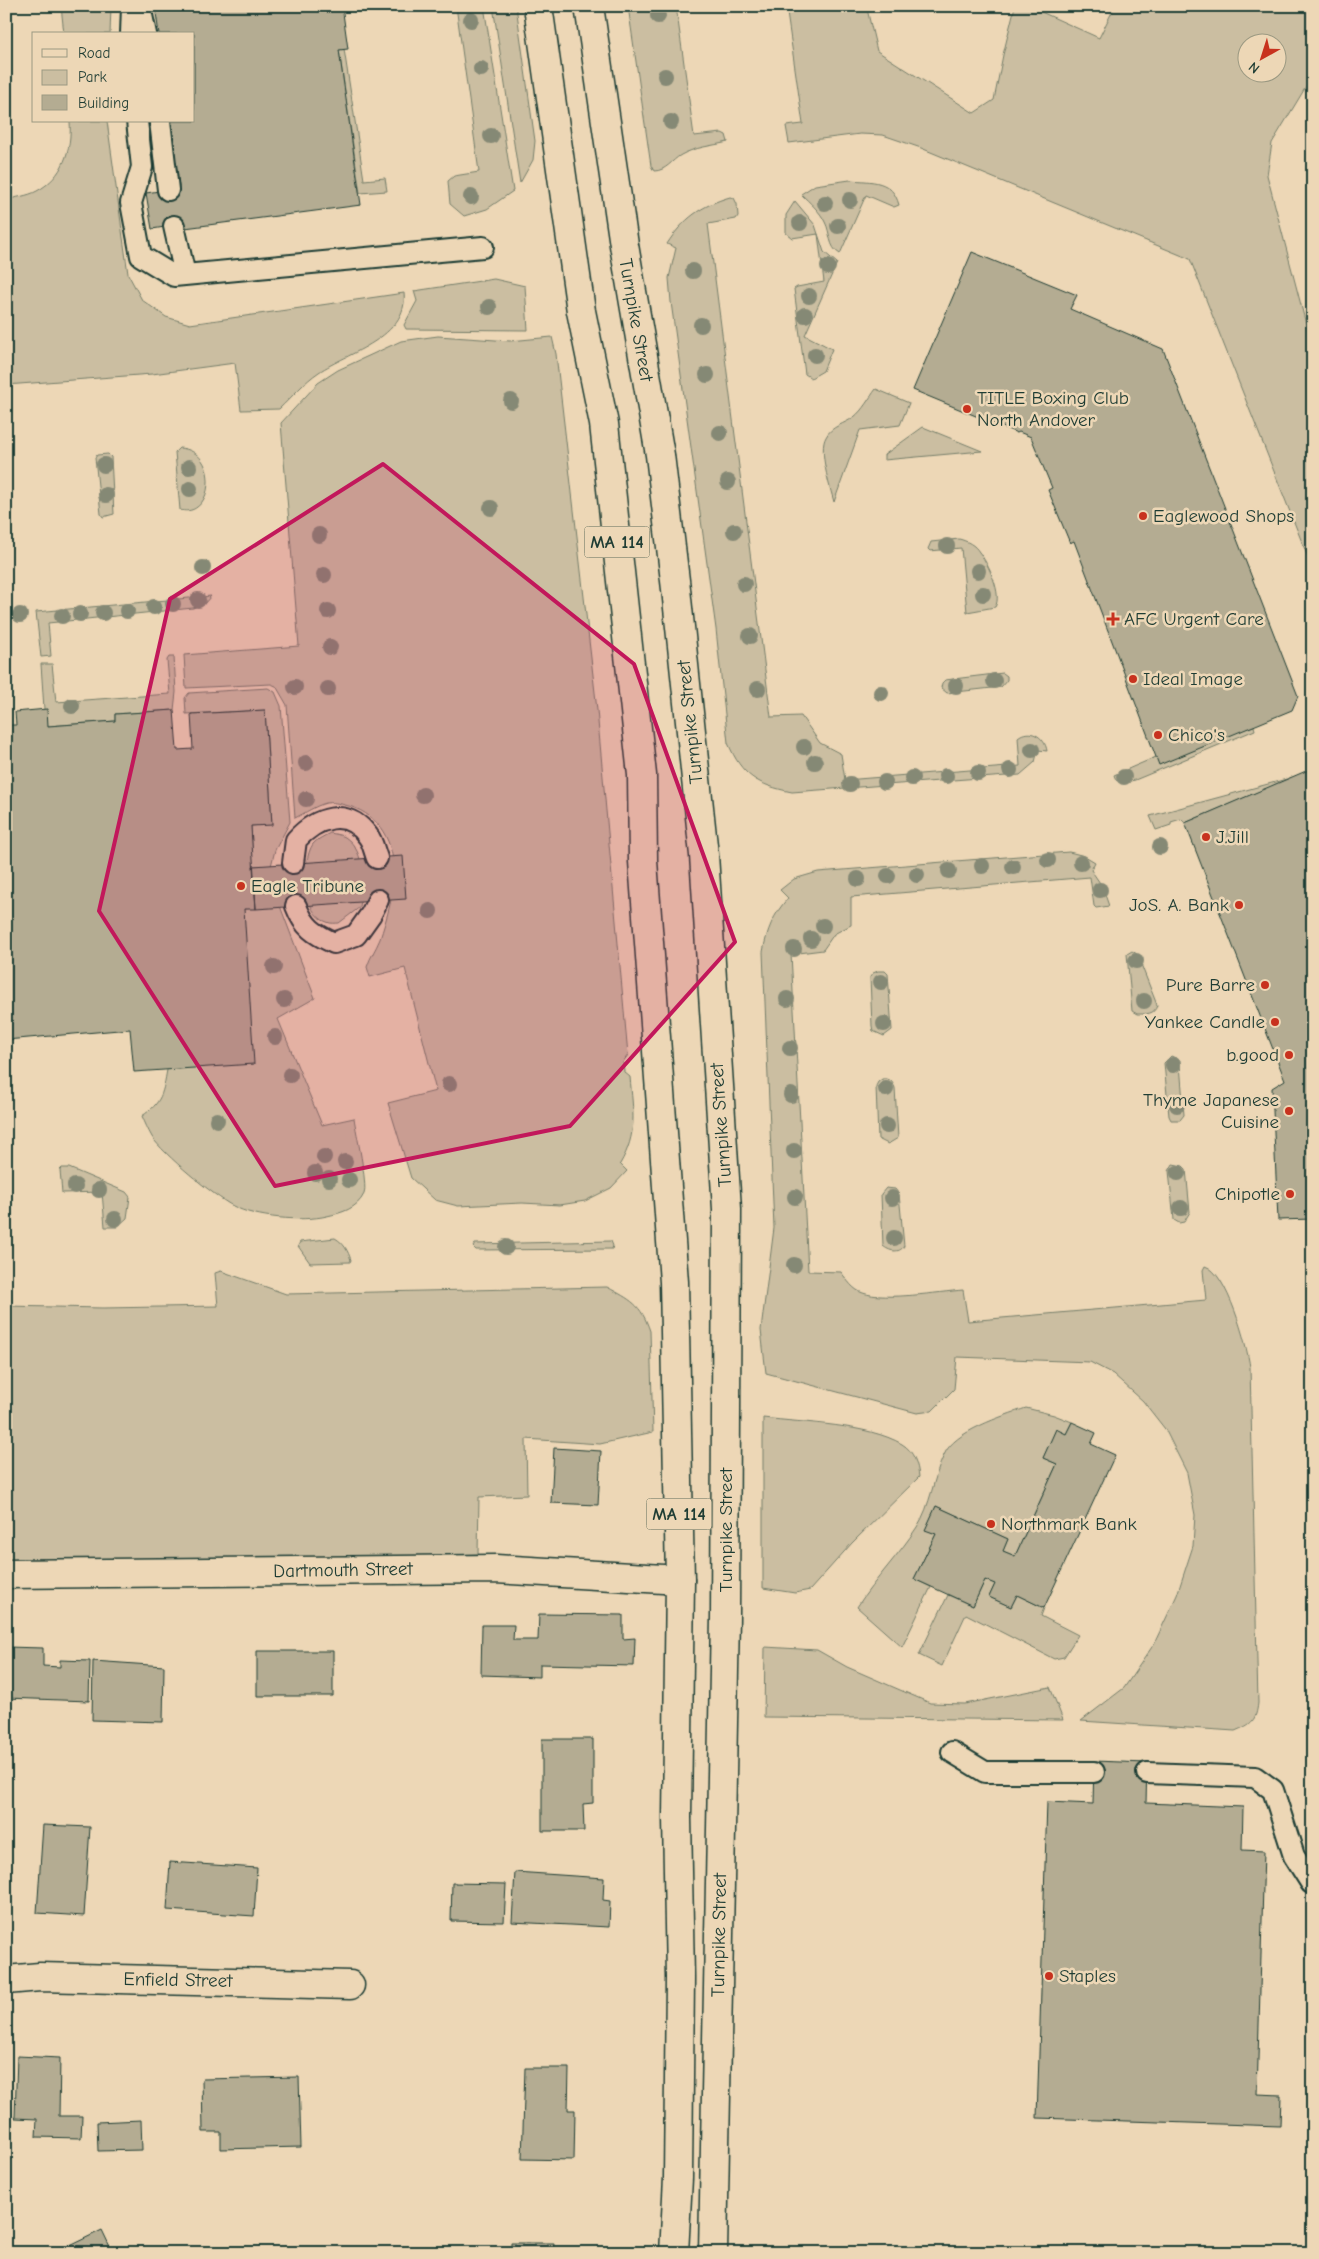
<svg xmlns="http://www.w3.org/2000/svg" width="1319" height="2259" font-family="'Comic Neue',sans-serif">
<rect width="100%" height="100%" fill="#edd7b6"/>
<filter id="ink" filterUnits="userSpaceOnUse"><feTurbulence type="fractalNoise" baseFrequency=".02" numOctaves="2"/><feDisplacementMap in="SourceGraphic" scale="10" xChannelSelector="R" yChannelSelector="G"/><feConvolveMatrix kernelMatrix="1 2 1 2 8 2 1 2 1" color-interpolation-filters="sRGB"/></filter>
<g filter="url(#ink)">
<path fill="#cbbea1" stroke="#757e6a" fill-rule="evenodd" d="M 61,6 L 111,6 L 110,34 L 64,34 Z
M 456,6 L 484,6 L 513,191 L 487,209 L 464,216 L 450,204 L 448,181 L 454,176 L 479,172 Z
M 493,6 L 516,6 L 535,141 L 533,160 L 520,183 Z
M 628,6 L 676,6 L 694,136 L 722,133 L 726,135 L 728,142 C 712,146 695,147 681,155 C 672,160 666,171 654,171 L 651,166 Z
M 786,6 L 869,6 L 867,9 L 877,51 L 974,113 L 994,100 L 1003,55 L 1015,6 L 1028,6 L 1099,38 L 1115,6 L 1313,6 L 1313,75 L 1272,143 L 1267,175 L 1313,351 L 1313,570 L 1190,259 L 921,148 L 883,135 L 860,134 L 789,143 L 786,126 L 803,124 ZM 1246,42 L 1276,42 L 1276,72 L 1246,72 Z
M 344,49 L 364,180 L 385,178 L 387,191 L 360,193 L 339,50 Z
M 70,121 L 107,121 L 128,274 L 142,300 L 166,317 L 190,324 L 404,293 C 409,337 347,353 319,372 C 304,382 292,397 279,409 L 241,410 L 235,363 L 152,374 L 6,385 L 6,200 C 16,197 28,196 37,191 C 63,177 72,150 70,121 Z
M 850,180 C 872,182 892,179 899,205 L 894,207 L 866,195 L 840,254 C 828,247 831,233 825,222 C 820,211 809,202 801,194 L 815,185 Z
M 730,197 L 734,198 L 737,204 L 738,216 L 736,219 L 708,224 L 771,717 L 801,716 L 820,743 L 841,754 L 845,780 L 1020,766 L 1018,737 C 1029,728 1045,736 1047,751 L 1038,750 L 1035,762 L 1020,775 L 792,792 C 757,785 742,776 728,743 L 716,629 L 671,302 L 669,278 L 676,248 L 667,244 C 683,219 702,205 730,197 Z
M 795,201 L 815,225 L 824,252 L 837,263 L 805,335 L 832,349 L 823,371 L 811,378 L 805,374 L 794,289 L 797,287 L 824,282 L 818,234 L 792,238 L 786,233 L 786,215 Z
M 494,279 L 525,286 L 528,330 L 406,329 L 404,325 L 417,301 L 414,291 Z
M 438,336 L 510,341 L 552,337 L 556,354 L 597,710 L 628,1055 L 623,1062 L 624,1072 L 630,1077 C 633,1112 638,1133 620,1164 L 627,1171 L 611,1188 L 585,1201 L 560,1205 L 522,1203 L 458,1206 L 435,1200 L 411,1178 L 388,1103 L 436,1091 L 405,968 L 370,977 L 367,967 C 370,957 376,949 380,939 C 386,921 396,888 394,869 C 392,837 376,812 345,805 C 338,803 332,802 326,803 C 315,806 305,813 295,818 L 287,705 L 276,686 L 271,684 L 186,688 L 184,655 L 299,646 L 281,423 L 318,383 L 338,370 L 401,341 Z
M 876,389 L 909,403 L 900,425 L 860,430 L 834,502 C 830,487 818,450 826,437 C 831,426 845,424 854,417 C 863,410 869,398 876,389 Z
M 923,427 L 982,451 L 884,460 L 884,455 Z
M 179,448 C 221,450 214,519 180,510 L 175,452 Z
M 108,454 L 111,457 L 114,514 L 103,517 L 101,514 L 95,458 L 97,455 Z
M 959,539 C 967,541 975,545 979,552 C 988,563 1003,595 995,607 L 967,612 L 961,548 L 930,551 L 928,549 L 931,542 Z
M 211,596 L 204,604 L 193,608 L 48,623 L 51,656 L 41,657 L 36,612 Z
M 169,657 L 174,657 L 176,692 L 174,710 L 115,714 L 115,721 L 48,726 L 44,709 L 41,664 L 52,664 L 56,702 L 170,694 L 167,660 Z
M 1003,673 L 1007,676 L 1007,680 L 1001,687 L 947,693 L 941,688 L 942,683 L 945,680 Z
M 268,688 L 275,692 L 281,706 L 290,822 L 275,850 L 271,866 L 253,866 L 251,826 L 272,824 L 265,710 L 186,714 L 185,698 L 189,693 Z
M 1254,726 L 1255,730 L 1135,780 L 1121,783 L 1116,780 L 1114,775 L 1156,757 Z
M 1294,777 L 1185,823 L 1181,819 L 1171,822 L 1171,825 L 1156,830 L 1150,816 Z
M 330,833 C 335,834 341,835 345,837 C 367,852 363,885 360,907 L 339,923 C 336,923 331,924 327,922 C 302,915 301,862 313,844 C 317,839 325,836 330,833 Z
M 1069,852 L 1085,856 L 1095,862 L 1091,870 L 1102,886 L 1109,906 L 1096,908 L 1094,906 L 1090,877 L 851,897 L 851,925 L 834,934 L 823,950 L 791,954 L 808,1271 L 841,1272 C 847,1280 853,1290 863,1293 C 885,1301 939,1292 963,1290 L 968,1321 L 1206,1300 L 1203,1270 L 1205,1266 C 1227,1272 1247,1345 1250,1367 L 1258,1703 C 1256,1721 1252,1724 1235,1731 L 1081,1721 L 1124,1688 L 1154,1644 L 1177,1595 L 1193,1546 L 1195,1515 L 1187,1473 L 1165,1429 L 1143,1401 L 1113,1374 L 1090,1362 L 957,1357 L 954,1389 L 932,1411 L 917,1413 L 766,1373 L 761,1330 L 774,1228 L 763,952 C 767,930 773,915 788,898 L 780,890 L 794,879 L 818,872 Z
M 280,906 L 315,998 L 278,1019 L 322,1125 L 354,1118 C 356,1132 368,1184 364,1194 C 357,1209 341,1213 327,1216 C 302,1222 255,1218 233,1206 C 215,1197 162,1153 152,1137 C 148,1130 145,1123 142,1116 C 162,1103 163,1092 167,1070 L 244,909 Z
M 1132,951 L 1137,954 L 1157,1005 C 1155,1015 1145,1014 1137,1014 L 1132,1011 L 1127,954 Z
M 878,971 L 885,971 L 888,974 L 892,1030 L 884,1036 L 873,1031 L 872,1026 L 870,977 L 873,973 Z
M 1171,1056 L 1180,1060 L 1180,1064 L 1184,1115 L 1180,1120 L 1171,1120 L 1169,1116 L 1164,1063 Z
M 882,1079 C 890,1078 892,1081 895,1088 L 898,1138 L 888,1144 L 878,1139 L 876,1086 L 878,1082 Z
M 1173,1164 L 1183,1166 L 1186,1169 L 1190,1212 L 1184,1222 L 1179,1223 L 1174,1220 L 1169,1171 Z
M 62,1168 L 69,1168 L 126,1192 L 130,1197 L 127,1218 L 117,1227 L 105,1227 L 102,1192 L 62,1193 L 60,1170 Z
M 886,1188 L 895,1189 L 899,1194 L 904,1246 C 899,1254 889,1251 883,1246 L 881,1194 Z
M 335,1238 C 344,1243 348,1251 351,1260 L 350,1262 L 310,1263 L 298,1246 L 300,1242 Z
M 611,1241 L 613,1246 L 612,1249 L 476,1250 L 473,1247 L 475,1244 Z
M 221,1271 L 286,1294 L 607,1287 C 631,1300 641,1304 650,1331 L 653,1432 L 600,1444 L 526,1439 L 527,1495 L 479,1497 L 478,1554 L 369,1558 L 6,1562 L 6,1306 L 103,1308 L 218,1306 L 215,1273 Z
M 1026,1408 L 1054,1415 L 1072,1422 L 1066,1434 L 1056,1430 L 1043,1458 L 1057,1464 L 1015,1556 L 1003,1551 L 1008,1539 L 936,1506 L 926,1529 L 936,1534 L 914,1579 L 931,1587 L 902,1647 L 857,1607 C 875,1579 899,1555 917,1527 C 931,1505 933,1478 944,1455 C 954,1431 1003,1416 1026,1408 Z
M 763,1418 C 804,1423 868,1424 902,1444 C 914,1451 918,1465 919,1477 L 852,1543 L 810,1590 L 795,1593 L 763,1588 Z
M 985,1580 L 995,1584 L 989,1597 L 1011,1607 L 1017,1595 L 1044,1608 L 1041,1616 L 1078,1635 L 1064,1657 L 1054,1659 L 966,1614 L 942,1666 L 919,1655 L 948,1595 L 973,1606 Z
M 765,1647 L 817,1650 L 847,1667 L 930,1703 L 965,1704 L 1050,1687 L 1063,1720 L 764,1717 Z"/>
<path fill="#b4ac92" stroke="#1f3d34" d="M 155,6 L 342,6 L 348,49 L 339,50 L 361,205 L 185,228 L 184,224 L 152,229 L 146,193 L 179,188 L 170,121 L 194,121 L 194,34 L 159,34 Z
M 972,252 L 1077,295 L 1070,309 L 1163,349 L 1298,696 L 1292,710 L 1159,765 L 1074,541 L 1070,543 L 1048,490 L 1052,488 L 1031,437 L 1019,432 L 1017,433 L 913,390 Z
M 47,709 L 48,726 L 115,721 L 115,714 L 174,710 L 177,750 L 193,749 L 191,714 L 265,710 L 272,825 L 251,826 L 256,909 L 244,909 L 254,1064 L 134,1072 L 130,1029 L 6,1040 L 6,725 L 16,725 L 15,712 Z
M 1313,768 L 1313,1219 L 1278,1220 L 1272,1088 L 1285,1080 L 1185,823 Z
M 403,856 L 406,899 L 256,909 L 253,866 Z
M 1072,1422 L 1096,1433 L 1091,1444 L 1115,1455 L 1044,1608 L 1017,1595 L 1011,1607 L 989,1597 L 995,1584 L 985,1580 L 973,1606 L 914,1579 L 936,1534 L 925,1530 L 936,1506 L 1008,1539 L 1003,1551 L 1015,1556 L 1057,1464 L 1043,1458 L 1056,1429 L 1066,1434 Z
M 554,1448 L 601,1451 L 598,1505 L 551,1503 Z
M 539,1614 L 623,1615 L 623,1639 L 635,1638 L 634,1666 L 540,1664 L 540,1677 L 481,1675 L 482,1625 L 514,1625 L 513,1640 L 538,1640 Z
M 6,1647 L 43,1648 L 43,1666 L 60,1667 L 60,1660 L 90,1661 L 89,1701 L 6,1698 Z
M 257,1651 L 333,1651 L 333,1696 L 257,1696 Z
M 93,1661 L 164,1666 L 163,1722 L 92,1720 Z
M 542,1739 L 593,1739 L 593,1803 L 583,1804 L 584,1831 L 542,1831 Z
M 1094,1761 L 1147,1763 L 1146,1803 L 1243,1807 L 1242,1850 L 1264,1851 L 1257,2094 L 1281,2095 L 1280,2126 L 1037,2118 L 1047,1802 L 1093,1804 Z
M 43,1825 L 90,1827 L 84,1916 L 37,1913 Z
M 170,1862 L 257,1868 L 254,1916 L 167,1910 Z
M 515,1872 L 604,1878 L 603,1900 L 610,1901 L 609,1927 L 512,1922 Z
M 452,1883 L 506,1884 L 504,1922 L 451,1921 Z
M 17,2056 L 60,2058 L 59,2116 L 82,2116 L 81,2138 L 36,2137 L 37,2119 L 15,2118 Z
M 525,2068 L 569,2068 L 568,2110 L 575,2110 L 574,2160 L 522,2159 Z
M 299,2077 L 301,2147 L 221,2149 L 221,2132 L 203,2132 L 202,2079 Z
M 141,2120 L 142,2150 L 98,2151 L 97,2122 Z
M 102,2230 L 113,2253 L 65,2253 L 63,2249 Z
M 511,2243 L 554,2243 L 553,2253 L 511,2253 Z"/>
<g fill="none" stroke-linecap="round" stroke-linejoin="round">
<g stroke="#1f3d34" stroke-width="24">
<path id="lane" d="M 140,6 L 146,34
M 131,34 L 132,6
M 137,121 L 142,167 L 131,203 L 141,256 L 174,276 L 483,247
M 160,121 L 168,190
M 174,226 L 185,275
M 293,863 L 296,840 C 316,818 347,806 368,836 C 373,842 374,851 377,858
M 296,906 C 304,927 314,934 334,943 L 356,935 L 371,914 L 378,900
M 952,1752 L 985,1772 L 1094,1772
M 1147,1773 L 1255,1777 L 1273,1790 L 1294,1856 L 1311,1883"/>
</g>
<g stroke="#1f3d34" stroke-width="31">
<path id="street" d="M 6,1574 L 496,1569 L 680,1580
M 6,1980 L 40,1977 L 350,1985"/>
</g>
<g stroke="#1f3d34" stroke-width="31">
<path id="highway" d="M 538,6 L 581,311 L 604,424 L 642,775 L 643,861 L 674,1282 L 680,1580 L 677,1818 L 680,1978 L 678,2178 L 674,2253
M 589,6 L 624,245 L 660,455 L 676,589 L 704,855 L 727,1209 L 725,1617 L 713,2253"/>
</g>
<use href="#lane" stroke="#edd7b6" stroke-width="20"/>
<use href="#street" stroke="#edd7b6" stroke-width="28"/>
<use href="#highway" stroke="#edd7b6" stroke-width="28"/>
</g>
<g fill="#858975">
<circle cx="658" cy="16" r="8"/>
<circle cx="471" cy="20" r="8"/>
<circle cx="481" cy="69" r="8"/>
<circle cx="665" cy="76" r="8"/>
<circle cx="671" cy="122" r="8"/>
<circle cx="491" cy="136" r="8"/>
<circle cx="471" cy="197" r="8"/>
<circle cx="850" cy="200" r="8"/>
<circle cx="825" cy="203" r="8"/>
<circle cx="800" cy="223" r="8"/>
<circle cx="838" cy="226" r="8"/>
<circle cx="828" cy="267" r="8"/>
<circle cx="693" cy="271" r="8"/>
<circle cx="809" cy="296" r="8"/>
<circle cx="489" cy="307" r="8"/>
<circle cx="805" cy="315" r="8"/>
<circle cx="701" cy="325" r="8"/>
<circle cx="815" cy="355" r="8"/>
<circle cx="707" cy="375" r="8"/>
<circle cx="511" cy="401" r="8"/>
<circle cx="720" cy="433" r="8"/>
<circle cx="104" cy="465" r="8"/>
<circle cx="189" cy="467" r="8"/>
<circle cx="728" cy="482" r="8"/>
<circle cx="190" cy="489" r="8"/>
<circle cx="106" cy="495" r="8"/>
<circle cx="491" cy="508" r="8"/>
<circle cx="734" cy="531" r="8"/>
<circle cx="319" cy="535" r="8"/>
<circle cx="947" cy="546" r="8"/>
<circle cx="203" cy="568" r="8"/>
<circle cx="978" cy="571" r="8"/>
<circle cx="324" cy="575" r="8"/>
<circle cx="744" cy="584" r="8"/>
<circle cx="983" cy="594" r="8"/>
<circle cx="198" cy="600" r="8"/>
<circle cx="173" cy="604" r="8"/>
<circle cx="154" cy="607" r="8"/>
<circle cx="127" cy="611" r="8"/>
<circle cx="328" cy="611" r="8"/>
<circle cx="103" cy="613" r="8"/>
<circle cx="80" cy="614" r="8"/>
<circle cx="20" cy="615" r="8"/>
<circle cx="62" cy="616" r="8"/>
<circle cx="750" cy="636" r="8"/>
<circle cx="330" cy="647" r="8"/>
<circle cx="994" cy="681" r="8"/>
<circle cx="956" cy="686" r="8"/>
<circle cx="295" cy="687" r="8"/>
<circle cx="328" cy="689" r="8"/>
<circle cx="758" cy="689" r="8"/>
<circle cx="881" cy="693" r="8"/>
<circle cx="72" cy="706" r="8"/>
<circle cx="804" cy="747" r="8"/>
<circle cx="1032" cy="750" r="8"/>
<circle cx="815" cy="762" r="8"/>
<circle cx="306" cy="763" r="8"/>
<circle cx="1010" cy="770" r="8"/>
<circle cx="978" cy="773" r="8"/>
<circle cx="946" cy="776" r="8"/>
<circle cx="1124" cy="777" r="8"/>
<circle cx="912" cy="778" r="8"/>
<circle cx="885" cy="782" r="8"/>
<circle cx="850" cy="784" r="8"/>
<circle cx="423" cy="795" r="8"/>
<circle cx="306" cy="799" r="8"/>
<circle cx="1160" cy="847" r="8"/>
<circle cx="1048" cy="860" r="8"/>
<circle cx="1081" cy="863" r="8"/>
<circle cx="982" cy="866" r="8"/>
<circle cx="1013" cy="867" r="8"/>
<circle cx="949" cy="871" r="8"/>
<circle cx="917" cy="875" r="8"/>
<circle cx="888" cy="876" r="8"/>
<circle cx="858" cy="879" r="8"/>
<circle cx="1100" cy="890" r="8"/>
<circle cx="430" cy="911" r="8"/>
<circle cx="823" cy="926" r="8"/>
<circle cx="811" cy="939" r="8"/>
<circle cx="794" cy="949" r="8"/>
<circle cx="1136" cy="961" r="8"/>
<circle cx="274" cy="967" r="8"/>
<circle cx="881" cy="982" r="8"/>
<circle cx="787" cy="999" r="8"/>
<circle cx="284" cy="1000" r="8"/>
<circle cx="1144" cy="1001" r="8"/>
<circle cx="884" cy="1024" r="8"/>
<circle cx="275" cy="1037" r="8"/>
<circle cx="790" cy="1048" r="8"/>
<circle cx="1173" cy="1065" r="8"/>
<circle cx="290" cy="1075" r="8"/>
<circle cx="449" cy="1084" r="8"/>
<circle cx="886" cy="1089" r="8"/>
<circle cx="791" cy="1095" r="8"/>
<circle cx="1177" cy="1105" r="8"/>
<circle cx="217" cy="1120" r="8"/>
<circle cx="887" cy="1126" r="8"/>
<circle cx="794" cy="1151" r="8"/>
<circle cx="324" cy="1157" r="8"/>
<circle cx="345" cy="1162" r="8"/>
<circle cx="315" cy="1173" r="8"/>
<circle cx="1178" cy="1173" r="8"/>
<circle cx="329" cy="1179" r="8"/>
<circle cx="349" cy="1180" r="8"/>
<circle cx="75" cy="1186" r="8"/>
<circle cx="99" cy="1190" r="8"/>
<circle cx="795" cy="1197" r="8"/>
<circle cx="892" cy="1198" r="8"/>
<circle cx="1181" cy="1208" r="8"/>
<circle cx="115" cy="1219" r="8"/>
<circle cx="894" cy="1238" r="8"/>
<circle cx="506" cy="1247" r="8"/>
<circle cx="794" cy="1265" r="8"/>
</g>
</g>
<path fill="#c2185b" fill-opacity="0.2" stroke="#c2185b" stroke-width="4" stroke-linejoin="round" d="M 383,464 L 634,664 L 735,942 L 570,1126 L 275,1186 L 99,911 L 170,599 Z"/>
<g fill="#c8321e" stroke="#edd7b6" stroke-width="2">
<circle cx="967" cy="409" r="5"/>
<circle cx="1143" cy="516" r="5"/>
<path d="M1110.5 611.5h5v5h5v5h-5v5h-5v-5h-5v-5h5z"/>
<circle cx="1133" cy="679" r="5"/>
<circle cx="1158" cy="735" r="5"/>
<circle cx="1206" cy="837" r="5"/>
<circle cx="241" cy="886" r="5"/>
<circle cx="1239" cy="905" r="5"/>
<circle cx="1265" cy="985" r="5"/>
<circle cx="1275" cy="1022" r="5"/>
<circle cx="1289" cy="1055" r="5"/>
<circle cx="1289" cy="1111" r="5"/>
<circle cx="1290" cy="1194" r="5"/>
<circle cx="991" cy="1524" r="5"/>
<circle cx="1049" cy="1976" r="5"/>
</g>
<g text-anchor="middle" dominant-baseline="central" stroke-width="5" stroke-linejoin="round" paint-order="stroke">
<g fill="#edd7b6" stroke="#5d6b5b" stroke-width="1">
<rect x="584.5" y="526.5" width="65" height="31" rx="4"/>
<rect x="646.5" y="1498.5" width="65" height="31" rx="4"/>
</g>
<g font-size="18" font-weight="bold" fill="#1f3d34">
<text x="617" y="542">MA 114</text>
<text x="679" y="1514">MA 114</text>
</g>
<g font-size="19" fill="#1f3d34" stroke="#edd7b6">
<text transform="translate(636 320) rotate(80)">Turnpike Street</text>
<text transform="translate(690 722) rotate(-96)">Turnpike Street</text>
<text transform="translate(721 1125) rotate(-94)">Turnpike Street</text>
<text transform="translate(726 1530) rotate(-90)">Turnpike Street</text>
<text transform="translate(343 1570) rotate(-1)">Dartmouth Street</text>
<text transform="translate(719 1935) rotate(-89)">Turnpike Street</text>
<text transform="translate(178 1980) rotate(1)">Enfield Street</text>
</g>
<g font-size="19" fill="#1f3d34" stroke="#edd7b6" text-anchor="start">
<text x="977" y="398">TITLE Boxing Club<tspan x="977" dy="22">North Andover</tspan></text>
<text x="1153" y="516">Eaglewood Shops</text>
<text x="1124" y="619">AFC Urgent Care</text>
<text x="1143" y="679">Ideal Image</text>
<text x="1168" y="735">Chico's</text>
<text x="1216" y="837">J.Jill</text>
<text x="251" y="886">Eagle Tribune</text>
<text x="1229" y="905" text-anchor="end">JoS. A. Bank</text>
<text x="1255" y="985" text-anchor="end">Pure Barre</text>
<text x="1265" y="1022" text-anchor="end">Yankee Candle</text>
<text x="1279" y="1055" text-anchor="end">b.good</text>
<text x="1279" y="1100" text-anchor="end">Thyme Japanese<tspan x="1279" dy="22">Cuisine</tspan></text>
<text x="1280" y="1194" text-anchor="end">Chipotle</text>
<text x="1001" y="1524">Northmark Bank</text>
<text x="1059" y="1976">Staples</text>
</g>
</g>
<rect width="1319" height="2259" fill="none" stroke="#edd7b6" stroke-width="25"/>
<rect x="12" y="12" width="1294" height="2234" fill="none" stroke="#1f3d34" stroke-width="2" filter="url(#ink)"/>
<rect x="32" y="32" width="162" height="90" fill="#edd7b6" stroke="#9b9982"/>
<rect x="42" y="49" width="25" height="8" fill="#edd7b6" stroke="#9b9982"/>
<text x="78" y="58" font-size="15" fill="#1f3d34">Road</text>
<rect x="42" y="70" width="25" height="15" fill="#cbbea1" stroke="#9b9982"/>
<text x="78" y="82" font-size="15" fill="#1f3d34">Park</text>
<rect x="42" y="95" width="25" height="15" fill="#b4ac92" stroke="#9b9982"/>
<text x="78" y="108" font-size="15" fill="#1f3d34">Building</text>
<g transform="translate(1262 58) rotate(219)"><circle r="24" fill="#edd7b6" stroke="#9b9982"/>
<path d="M0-4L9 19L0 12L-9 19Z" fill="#c8321e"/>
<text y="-8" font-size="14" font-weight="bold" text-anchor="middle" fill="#1f3d34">N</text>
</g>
</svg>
